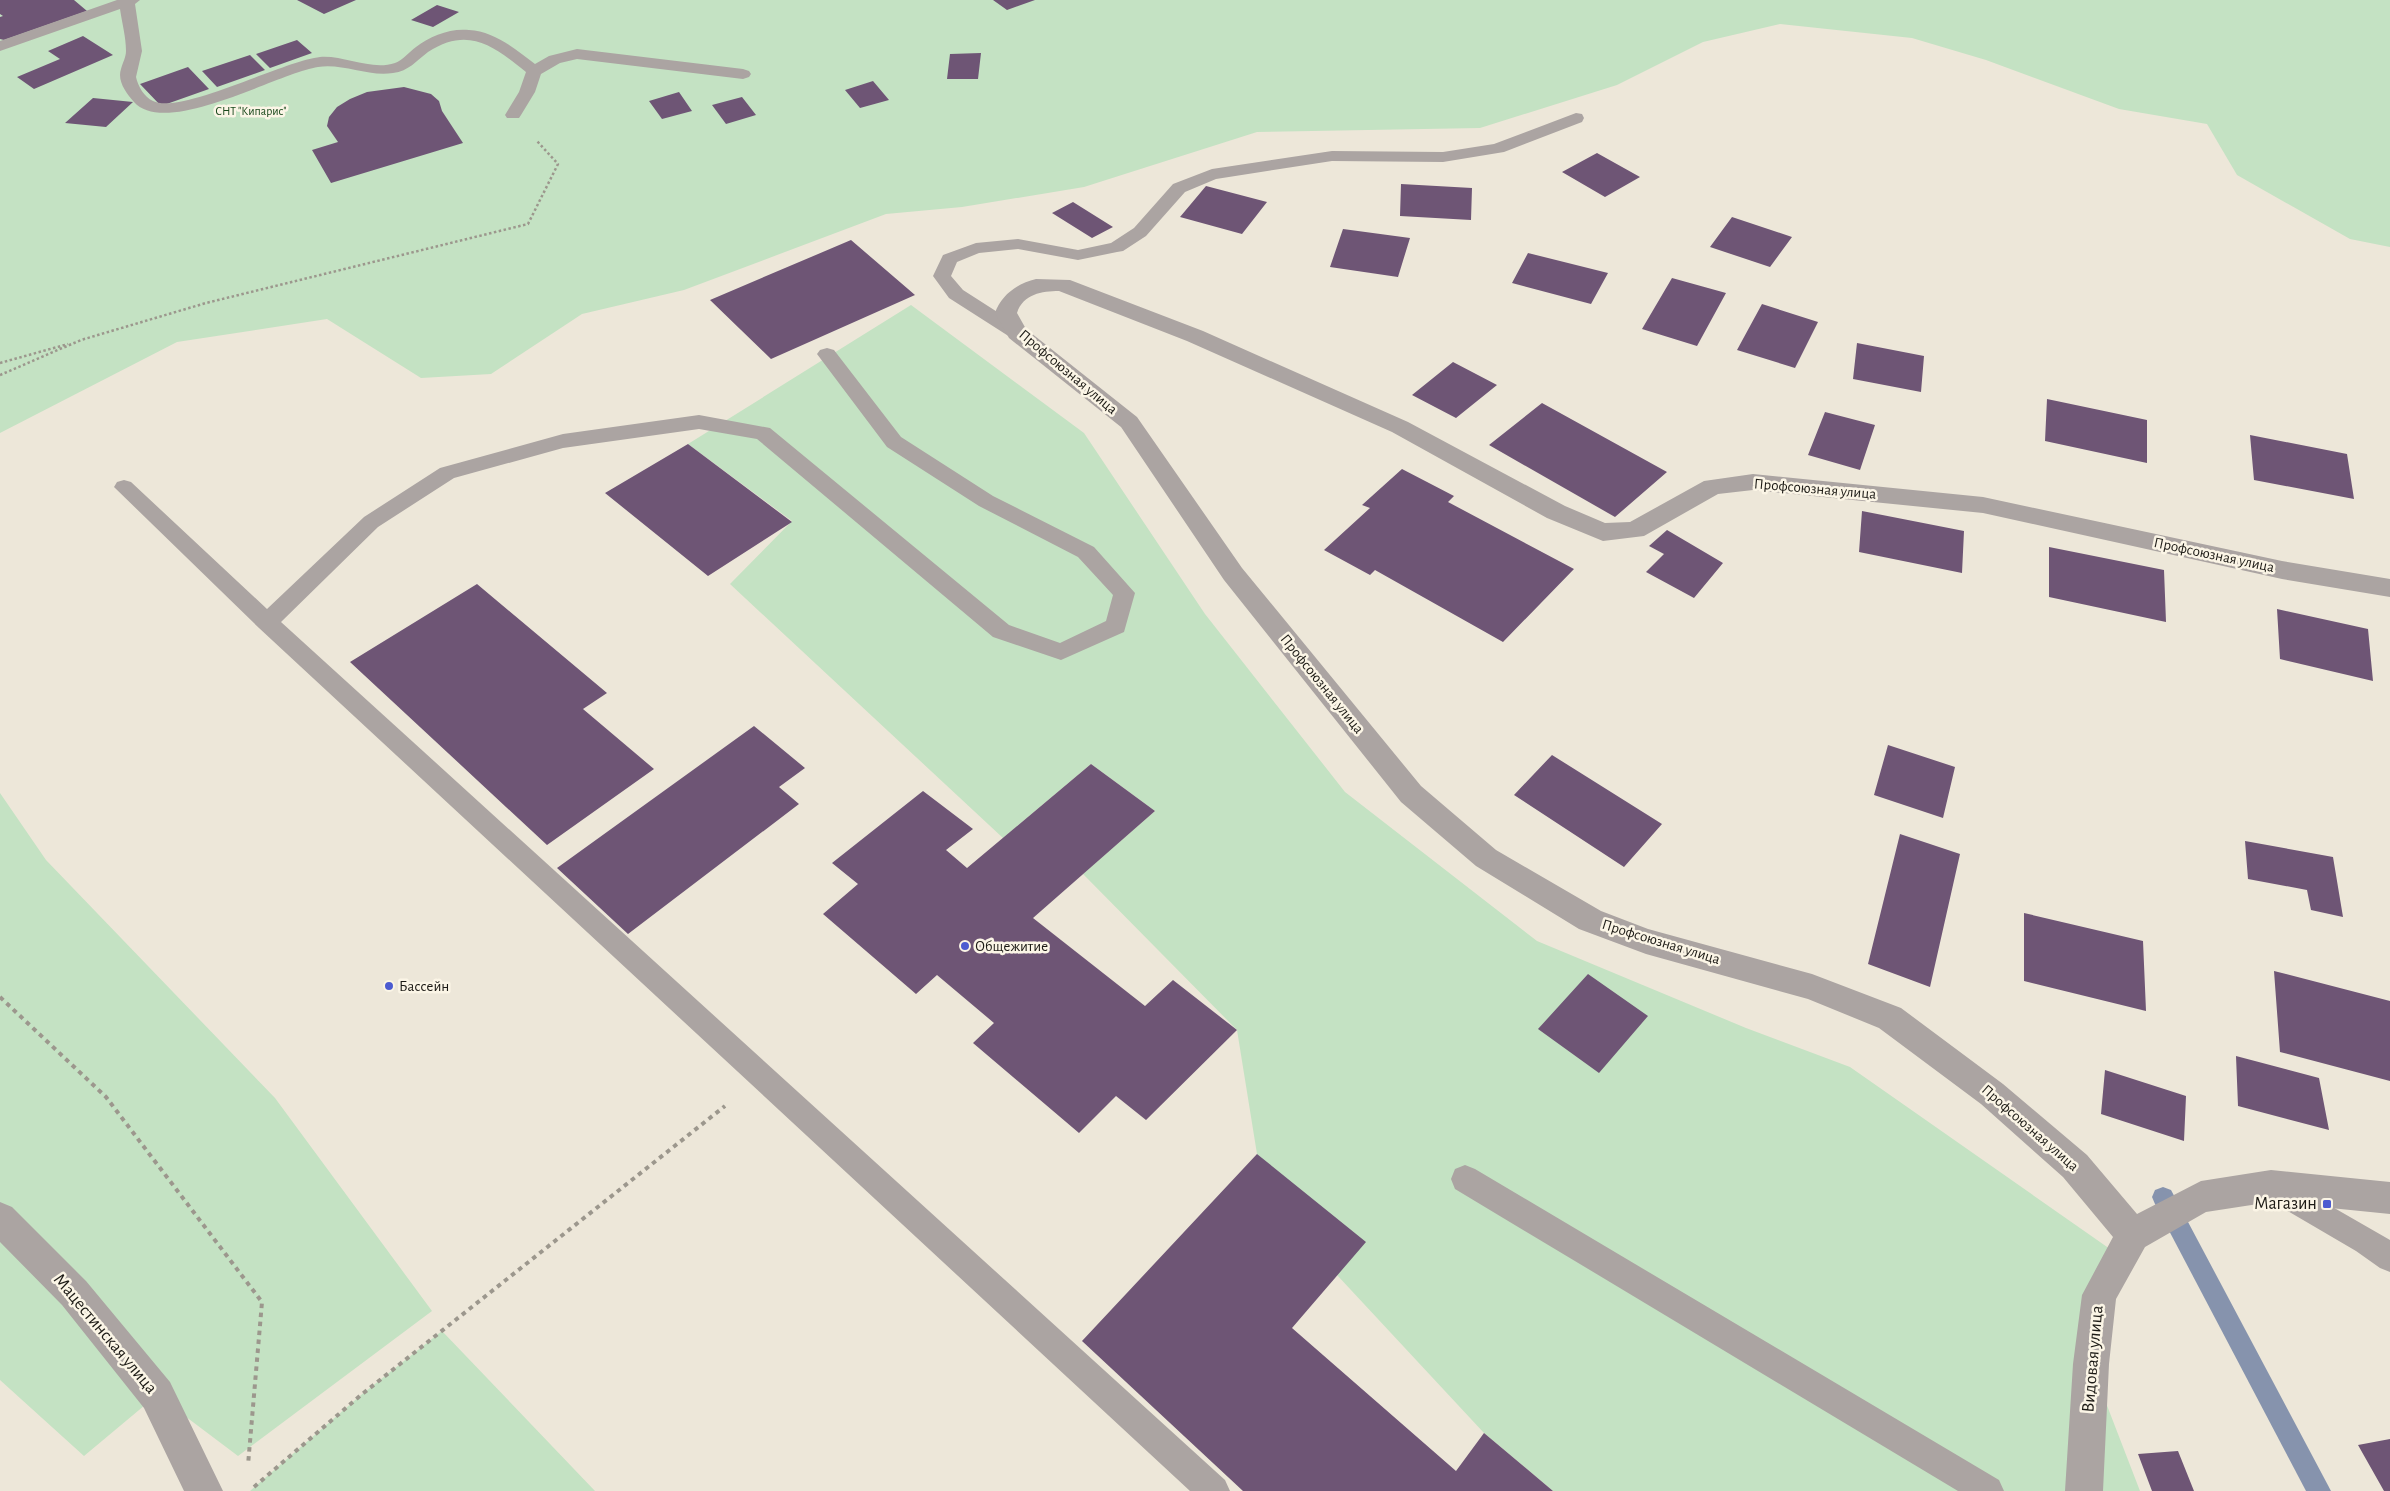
<svg xmlns="http://www.w3.org/2000/svg" width="2390" height="1491" font-family="'Alegreya Sans',sans-serif">
<rect width="100%" height="100%" fill="#ede7d9"/>
<path fill="#c4e2c3" d="M 0,0 L 2390,0 L 2390,247 L 2350,239 L 2237,175 L 2207,124 L 2119,109 L 1986,60 L 1912,38 L 1780,24 L 1703,42 L 1617,85 L 1480,128 L 1257,132 L 1084,187 L 962,207 L 886,214 L 684,290 L 582,314 L 491,374 L 421,378 L 327,319 L 177,342 L 0,433 Z
M 911,305 L 1084,433 L 1205,614 L 1345,792 L 1537,941 L 1746,1028 L 1850,1067 L 2120,1256 L 2091,1364 L 2140,1491 L 1553,1491 L 1484,1433 L 1337,1275 L 1257,1154 L 1237,1030 L 1083,874 L 1155,811 L 1091,764 L 1003,838 L 730,584 L 792,521 L 688,444 Z
M 0,793 L 46,860 L 275,1098 L 432,1311 L 238,1456 L 157,1395 L 84,1456 L 0,1380 Z
M 442,1331 L 595,1491 L 250,1491 L 361,1395 Z"/>
<g fill="none" stroke-linecap="round" stroke-linejoin="round">
<path fill="#8693ad" fill-rule="evenodd" d="M 2163,1187 L 2171,1190 L 2331,1491 L 2306,1491 L 2155,1204 L 2152,1197 L 2155,1190 Z"/>
</g>
<path fill="#6e5575" d="M 0,0 L 74,0 L 87,11 L 4,40 L 0,39 L 0,17 L 3,16 L 0,14 Z
M 297,0 L 356,0 L 324,14 Z
M 993,0 L 1035,0 L 1007,10 Z
M 437,5 L 459,12 L 433,27 L 411,20 Z
M 83,36 L 113,55 L 34,89 L 17,77 L 60,59 L 48,51 Z
M 297,40 L 312,53 L 270,68 L 256,54 Z
M 981,53 L 978,79 L 947,79 L 950,54 Z
M 250,55 L 265,70 L 217,87 L 202,71 Z
M 188,67 L 209,89 L 161,106 L 140,84 Z
M 873,81 L 889,100 L 860,108 L 845,90 Z
M 404,87 L 431,94 L 439,101 L 442,111 L 463,143 L 331,183 L 312,150 L 338,142 L 327,126 L 329,117 L 337,107 L 350,99 L 367,92 Z
M 679,92 L 692,111 L 662,119 L 649,101 Z
M 742,97 L 756,115 L 726,124 L 712,105 Z
M 93,98 L 133,102 L 106,127 L 65,123 Z
M 1597,153 L 1640,177 L 1605,197 L 1562,172 Z
M 1401,184 L 1472,188 L 1471,220 L 1400,216 Z
M 1206,186 L 1267,202 L 1242,234 L 1180,217 Z
M 1073,202 L 1113,227 L 1092,238 L 1052,213 Z
M 1732,217 L 1792,237 L 1770,267 L 1710,247 Z
M 1343,229 L 1410,238 L 1398,277 L 1330,267 Z
M 851,240 L 915,295 L 771,359 L 710,300 Z
M 1528,253 L 1608,273 L 1591,304 L 1512,283 Z
M 1672,278 L 1726,293 L 1697,346 L 1642,329 Z
M 1762,304 L 1818,322 L 1795,368 L 1737,350 Z
M 1857,343 L 1924,356 L 1921,392 L 1853,379 Z
M 1453,362 L 1497,385 L 1456,418 L 1412,395 Z
M 2047,399 L 2147,420 L 2147,463 L 2045,441 Z
M 1542,403 L 1667,472 L 1615,517 L 1489,445 Z
M 1825,412 L 1875,425 L 1860,470 L 1808,455 Z
M 2250,435 L 2347,454 L 2354,499 L 2254,480 Z
M 688,444 L 792,522 L 708,576 L 605,493 Z
M 1402,469 L 1454,496 L 1448,502 L 1574,569 L 1503,642 L 1375,570 L 1370,575 L 1324,550 L 1370,508 L 1362,505 Z
M 1862,511 L 1964,531 L 1962,573 L 1859,552 Z
M 1667,530 L 1723,563 L 1694,598 L 1646,572 L 1664,554 L 1649,546 Z
M 2049,547 L 2164,570 L 2166,622 L 2049,597 Z
M 477,584 L 607,693 L 583,709 L 654,769 L 547,845 L 350,662 Z
M 2277,609 L 2368,629 L 2373,681 L 2280,659 Z
M 754,726 L 805,768 L 779,787 L 799,804 L 628,934 L 557,868 Z
M 1888,745 L 1955,767 L 1943,818 L 1874,795 Z
M 1552,755 L 1662,824 L 1624,867 L 1514,795 Z
M 1091,764 L 1155,811 L 1033,918 L 1145,1006 L 1173,980 L 1237,1030 L 1146,1120 L 1116,1096 L 1079,1133 L 973,1043 L 994,1023 L 937,975 L 916,994 L 823,914 L 858,884 L 832,863 L 923,791 L 973,829 L 946,850 L 967,868 Z
M 1900,834 L 1960,854 L 1930,987 L 1868,964 Z
M 2245,841 L 2333,857 L 2343,917 L 2311,910 L 2307,890 L 2248,879 Z
M 2024,913 L 2143,941 L 2146,1011 L 2024,981 Z
M 2274,971 L 2390,1001 L 2390,1081 L 2280,1052 Z
M 1588,974 L 1648,1016 L 1599,1073 L 1538,1029 Z
M 2236,1056 L 2319,1078 L 2329,1130 L 2238,1106 Z
M 2105,1070 L 2186,1096 L 2184,1141 L 2101,1114 Z
M 1257,1154 L 1366,1242 L 1292,1328 L 1456,1471 L 1484,1433 L 1553,1491 L 1243,1491 L 1082,1341 Z
M 2390,1439 L 2390,1491 L 2384,1491 L 2358,1445 Z
M 2178,1451 L 2194,1491 L 2152,1491 L 2138,1454 Z"/>
<g fill="none" stroke-linecap="round" stroke-linejoin="round">
<path stroke="#9c978d" stroke-width="2.5" stroke-dasharray="2.5 2.5" stroke-linecap="butt" d="M 0,363 L 68,344
M 0,375 L 81,340 L 206,303 L 528,224 L 558,164 L 536,140"/>
<path stroke="#9c978d" stroke-width="4" stroke-dasharray="4.5 4.5" stroke-linecap="butt" d="M 0,997 L 106,1097 L 262,1302 L 248,1465
M 254,1487 L 361,1395 L 725,1106"/>
<path fill="#aba4a2" fill-rule="evenodd" d="M 117,0 L 140,0 L 135,4 L 142,51 L 136,77 C 138,86 144,97 153,101 C 181,115 283,61 320,57 C 344,55 371,71 395,63 C 403,60 409,52 416,47 C 430,36 450,28 469,30 C 494,31 515,49 535,64 L 549,56 L 577,49 L 743,69 L 749,71 L 751,74 L 749,77 L 743,79 L 577,59 L 560,63 L 541,74 L 535,92 L 521,115 L 519,118 L 507,118 L 505,115 L 519,92 L 526,72 C 493,46 469,26 428,52 C 416,61 409,71 393,73 C 368,77 343,63 318,67 C 278,73 166,138 134,102 C 126,93 117,81 121,69 C 123,62 126,57 126,51 C 126,37 122,23 120,9 L 0,51 L 0,41 Z
M 1576,113 L 1582,114 L 1584,118 L 1582,122 L 1504,152 L 1443,162 L 1332,161 L 1216,179 L 1185,192 L 1146,236 L 1123,251 L 1117,252 L 1078,260 L 1018,249 L 979,253 L 957,262 L 951,276 L 963,290 L 1024,329 L 1026,333 L 1024,337 L 1017,339 L 1010,337 L 949,298 L 933,276 L 943,255 L 976,243 L 1018,239 L 1078,250 L 1111,243 L 1134,228 L 1173,184 L 1212,169 L 1332,151 L 1443,152 L 1494,144 Z
M 827,348 L 834,350 L 901,437 L 993,496 L 1094,547 L 1135,593 L 1124,632 L 1061,660 L 993,637 L 757,439 L 699,429 L 563,448 L 454,478 L 378,527 L 281,622 L 1225,1480 L 1230,1491 L 1190,1491 L 259,628 L 114,487 L 117,482 L 124,480 L 131,482 L 267,609 L 364,517 L 440,468 L 563,434 L 699,415 L 770,428 L 1009,625 L 1060,643 L 1106,621 L 1113,595 L 1078,557 L 979,506 L 887,447 L 817,354 L 820,350 Z
M 1465,1165 L 1475,1169 L 1999,1480 L 2004,1491 L 1958,1491 L 1455,1189 L 1451,1179 L 1455,1169 Z
M 2277,1175 L 2390,1240 L 2390,1272 L 2380,1268 L 2356,1251 L 2267,1199 L 2263,1189 L 2267,1179 Z"/>
<path fill="#aba4a2" fill-rule="evenodd" d="M 1036,279 L 1070,280 L 1203,331 L 1408,422 L 1565,506 L 1605,523 L 1630,522 L 1704,481 L 1753,474 L 1983,497 L 2282,561 L 2390,579 L 2390,597 L 2282,579 L 1983,513 L 1753,490 L 1718,494 L 1644,536 L 1603,541 L 1547,518 L 1392,432 L 1187,341 L 1059,291 C 1042,291 1023,294 1017,313 L 1026,329 L 1137,417 L 1242,568 L 1421,786 L 1496,850 L 1601,911 L 1648,929 L 1812,974 L 1901,1008 L 2003,1084 L 2087,1155 L 2137,1214 L 2201,1181 L 2271,1170 L 2390,1182 L 2390,1214 L 2271,1202 L 2206,1212 L 2145,1247 L 2116,1299 L 2109,1364 L 2103,1491 L 2065,1491 L 2073,1364 L 2082,1295 L 2113,1237 L 2063,1177 L 1981,1104 L 1879,1028 L 1808,999 L 1646,954 L 1579,929 L 1476,866 L 1401,802 L 1224,580 L 1121,427 L 1009,338 L 995,313 C 1001,295 1018,283 1036,279 Z
M 0,1202 L 12,1207 L 86,1281 L 170,1382 L 223,1491 L 184,1491 L 144,1408 L 62,1305 L 0,1242 Z"/>
</g>
<g fill="#4c5bd0" stroke="#fbf5e6" stroke-width="2">
<circle cx="965" cy="946" r="5"/>
<circle cx="389" cy="986" r="5"/>
<rect x="2322" y="1199" width="10" height="10" rx="2.5"/>
</g>
<g text-anchor="middle" dominant-baseline="central" stroke-width="5" stroke-linejoin="round" paint-order="stroke">
<g font-size="12" fill="#19481b" stroke="#fbf5e6">
<text x="251" y="111">СНТ "Кипарис"</text>
</g>
<g font-size="15" fill="#1c1a15" stroke="#fbf5e6">
<text transform="translate(1068 372) rotate(40)">Профсоюзная улица</text>
<text transform="translate(1815 489) rotate(5)">Профсоюзная улица</text>
<text transform="translate(2214 555) rotate(12)">Профсоюзная улица</text>
<text transform="translate(1322 684) rotate(51)">Профсоюзная улица</text>
<text transform="translate(1661 942) rotate(17)">Профсоюзная улица</text>
<text transform="translate(2030 1128) rotate(41)">Профсоюзная улица</text>
</g>
<g font-size="15" fill="#1c1a15" stroke="#fbf5e6" text-anchor="start">
<text x="975" y="946">Общежитие</text>
<text x="399" y="986">Бассейн</text>
</g>
<g font-size="18" fill="#1c1a15" stroke="#fbf5e6" text-anchor="end">
<text x="2317" y="1204">Магазин</text>
</g>
<g font-size="18" fill="#1c1a15" stroke="#fbf5e6">
<text transform="translate(105 1334) rotate(50)">Мацестинская улица</text>
<text transform="translate(2093 1359) rotate(-85)">Видовая улица</text>
</g>
</g>
</svg>
